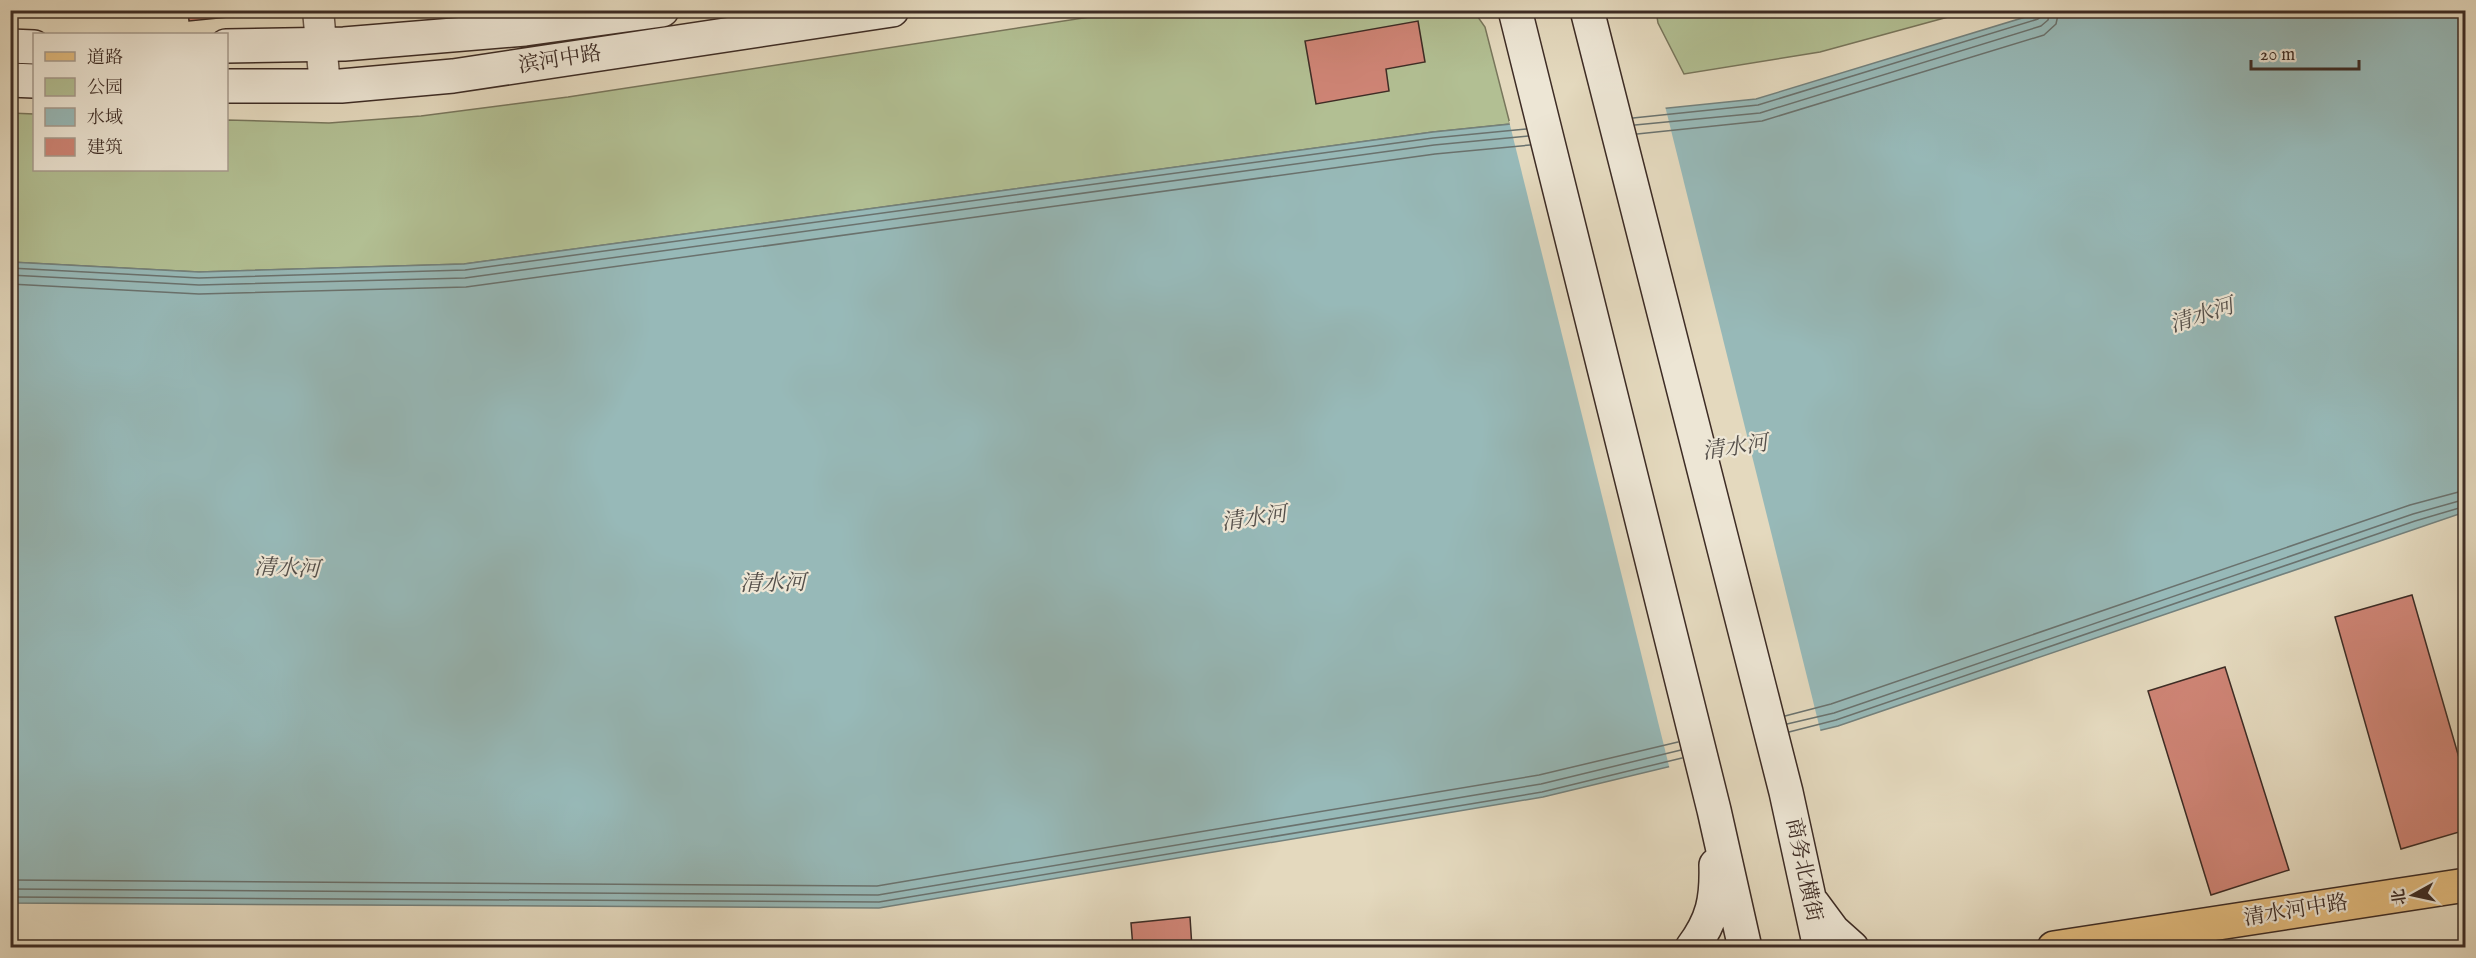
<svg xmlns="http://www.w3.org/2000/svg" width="2476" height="958" font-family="'IM FELL English','Noto Serif SC',serif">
<rect width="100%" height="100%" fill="#e4d9be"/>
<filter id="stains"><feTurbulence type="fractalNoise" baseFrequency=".00333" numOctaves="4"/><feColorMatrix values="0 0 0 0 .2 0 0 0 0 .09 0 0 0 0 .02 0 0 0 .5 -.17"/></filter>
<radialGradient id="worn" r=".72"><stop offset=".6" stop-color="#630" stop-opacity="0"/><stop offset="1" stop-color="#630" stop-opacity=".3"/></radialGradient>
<path fill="#b2bf93" stroke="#78765c" stroke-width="1.5" d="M 1473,10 L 1485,27 L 1510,124 L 1433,132 L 464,264 L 199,272 L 11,262 L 10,113 L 34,114 L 34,170 L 226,170 L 227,120 L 329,123 L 421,116 L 568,97 L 1129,11 Z
M 1656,11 L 1656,10 L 1970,11 L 1820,52 L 1684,74 L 1658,23 Z"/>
<path fill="#97b9b8" stroke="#73817d" stroke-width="1.5" d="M 2045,11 L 2465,11 L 2465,512 L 1838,726 L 1543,797 L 879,908 L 11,903 L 10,262 L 199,272 L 464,264 L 1433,132 L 1756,99 Z"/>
<path fill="#e4d9be" d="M 1665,106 L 1821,733 L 1670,770 L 1509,121 Z"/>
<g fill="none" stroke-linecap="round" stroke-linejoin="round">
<path stroke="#6a726e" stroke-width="1.5" d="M 1633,118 L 1758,105 L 2038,19 L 2042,16 L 2043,10
M 1635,125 L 1760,113 L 2041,26 L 2048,20 L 2050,10
M 1637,134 L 1762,121 L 2044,35 L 2056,24 L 2059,10
M 10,268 L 199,278 L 465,270 L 1433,138 L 1526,129
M 10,275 L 199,285 L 465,278 L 1434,145 L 1528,136
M 10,284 L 199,294 L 466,287 L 1435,154 L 1530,145
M 1785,716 L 1831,704 L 2410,505 L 2466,490
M 1787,724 L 1834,713 L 2413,514 L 2466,499
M 1789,732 L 1836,720 L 2415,521 L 2466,506
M 10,880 L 877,886 L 1539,775 L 1678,742
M 10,889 L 878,895 L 1541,784 L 1681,750
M 10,897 L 879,902 L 1542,792 L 1682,758"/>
</g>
<path fill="#ce8475" stroke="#3d2c25" stroke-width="1.5" d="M 100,10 L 162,10 L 101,17 Z
M 188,10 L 277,10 L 277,12 L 189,21 Z
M 340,10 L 375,10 L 341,14 Z
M 1418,21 L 1425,62 L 1386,69 L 1389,91 L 1316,104 L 1305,41 Z
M 2412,595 L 2466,782 L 2466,830 L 2401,849 L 2335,617 Z
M 2225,667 L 2289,870 L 2211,895 L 2148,691 Z
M 1190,917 L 1192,948 L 1133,948 L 1131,923 Z"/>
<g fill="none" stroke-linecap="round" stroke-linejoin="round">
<g stroke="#67574b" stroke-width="33">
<path id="minor" d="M 318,10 L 325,86"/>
</g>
<g stroke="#3d2c25" stroke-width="36">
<path id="secondary" d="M 1515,10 L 1714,810 L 1745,948
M 1587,10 L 1786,792 L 1820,948
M 10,46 L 34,47
M 226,46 L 344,44 L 525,29 L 662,10
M 10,80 L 34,81
M 226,86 L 341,86 L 453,76 L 892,10
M 1813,904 L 1833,931 L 1852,948
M 1692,948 C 1713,920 1717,899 1716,865"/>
</g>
<g stroke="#3d2c25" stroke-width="36">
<path id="primary" d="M 2054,948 L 2466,885"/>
</g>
<use href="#minor" stroke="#ede6d5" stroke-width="30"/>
<use href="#secondary" stroke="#ede6d5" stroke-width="33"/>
<use href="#primary" stroke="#e2bc7f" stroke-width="33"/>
</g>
<g text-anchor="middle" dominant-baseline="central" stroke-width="4.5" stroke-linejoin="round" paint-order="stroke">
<g font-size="21" fill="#3d2c25" stroke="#ede6d5">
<text transform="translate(560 60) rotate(-9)">滨河中路</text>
<text transform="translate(1803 870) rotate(78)">商务北横街</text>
<text transform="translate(2296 911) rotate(-9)">清水河中路</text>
</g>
<g font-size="22" font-style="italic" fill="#544f4a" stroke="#ede6d5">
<text transform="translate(2202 316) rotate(-18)">清水河</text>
<text transform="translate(1735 448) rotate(-8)">清水河</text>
<text transform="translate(1254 519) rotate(-8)">清水河</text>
<text transform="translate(287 569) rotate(2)">清水河</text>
<text transform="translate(773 584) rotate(-1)">清水河</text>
</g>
</g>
<rect width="2476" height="958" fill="none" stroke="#e4d9be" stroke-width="36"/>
<rect x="12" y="12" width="2452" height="934" fill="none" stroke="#3d2c25" stroke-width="3"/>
<rect x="18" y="18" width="2440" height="922" fill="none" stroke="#3d2c25" stroke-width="1.5"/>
<rect x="33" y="33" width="195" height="138" fill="#ede6d5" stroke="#a79c8f" stroke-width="1.5"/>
<rect x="45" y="52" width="30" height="9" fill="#e2bc7f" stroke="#a79c8f" stroke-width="1.5"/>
<text x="87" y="63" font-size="18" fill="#3d2c25">道路</text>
<rect x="45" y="78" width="30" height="18" fill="#b2bf93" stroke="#a79c8f" stroke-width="1.5"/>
<text x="87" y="93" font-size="18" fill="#3d2c25">公园</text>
<rect x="45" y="108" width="30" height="18" fill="#97b9b8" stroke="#a79c8f" stroke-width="1.5"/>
<text x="87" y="123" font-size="18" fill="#3d2c25">水域</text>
<rect x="45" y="138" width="30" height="18" fill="#ce8475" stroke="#a79c8f" stroke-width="1.5"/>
<text x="87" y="153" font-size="18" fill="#3d2c25">建筑</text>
<g transform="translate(2413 895) rotate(262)" stroke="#ede6d5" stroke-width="4.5" paint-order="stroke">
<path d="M0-4.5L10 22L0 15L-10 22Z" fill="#3d2c25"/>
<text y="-9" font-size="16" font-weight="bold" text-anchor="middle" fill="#3d2c25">北</text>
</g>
<path d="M2251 60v9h108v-9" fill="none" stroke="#3d2c25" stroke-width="3"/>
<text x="2260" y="60" font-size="18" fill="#3d2c25" stroke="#ede6d5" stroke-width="4.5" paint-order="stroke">20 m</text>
<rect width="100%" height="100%" filter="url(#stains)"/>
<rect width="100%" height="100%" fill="url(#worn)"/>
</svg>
